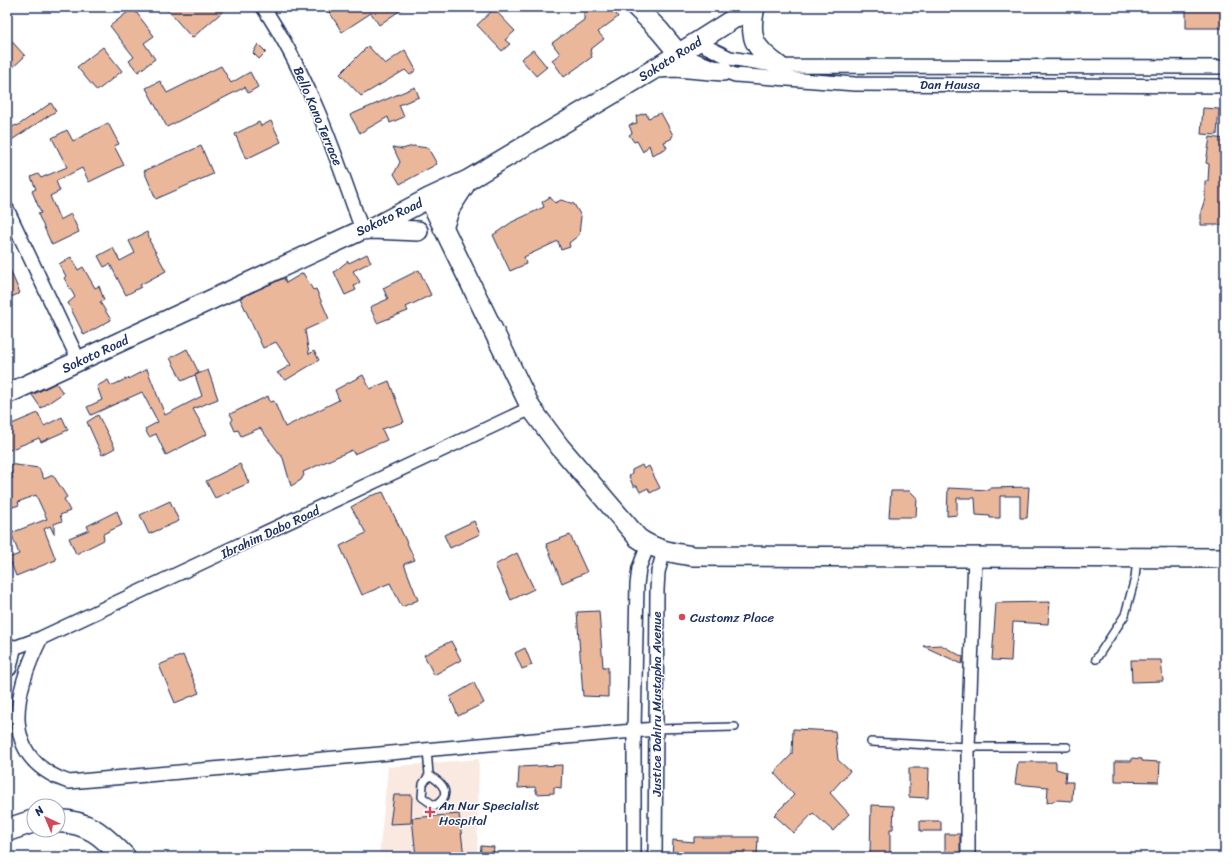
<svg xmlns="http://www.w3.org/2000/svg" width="1232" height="864" font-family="Sriracha,sans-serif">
<rect width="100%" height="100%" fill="#fff"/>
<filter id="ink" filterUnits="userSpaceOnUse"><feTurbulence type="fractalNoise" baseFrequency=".025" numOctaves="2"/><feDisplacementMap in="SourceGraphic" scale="8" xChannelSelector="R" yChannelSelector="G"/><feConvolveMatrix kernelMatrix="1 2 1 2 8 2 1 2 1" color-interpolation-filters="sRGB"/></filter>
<g filter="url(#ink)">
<path fill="#f9e9e1" d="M 479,759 L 477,857 L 379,857 L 388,767 Z"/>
<path fill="#eab79b" stroke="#1b2f5e" d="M 165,7 L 228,7 L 192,38 Z
M 326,7 L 405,7 L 379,25 L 371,13 L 342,32 Z
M 592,7 L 612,7 L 618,17 L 598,32 L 604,39 L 590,50 L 592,57 L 564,77 L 552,60 L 560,54 L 552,43 L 584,20 L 584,12 Z
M 1186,7 L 1225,7 L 1225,28 L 1186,28 Z
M 133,8 L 154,36 L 144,43 L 155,59 L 138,72 L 129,61 L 134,57 L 110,26 Z
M 494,9 L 515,31 L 505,40 L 510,44 L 502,51 L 477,25 Z
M 7,36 L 25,56 L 7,73 Z
M 258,44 L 266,52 L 259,59 L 253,53 Z
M 368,46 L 385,64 L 405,50 L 416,70 L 410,75 L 405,70 L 361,96 L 340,74 Z
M 103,47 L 122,71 L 97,91 L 77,67 Z
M 533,50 L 547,67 L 536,76 L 521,59 Z
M 221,66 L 231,83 L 250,72 L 258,87 L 248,93 L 245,87 L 167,127 L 146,88 L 160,81 L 167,93 Z
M 415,87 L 419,97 L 399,105 L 404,117 L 390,123 L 388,117 L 360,133 L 350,115 Z
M 51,103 L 56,111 L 7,143 L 7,130 L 16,125 L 17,126 Z
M 1203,108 L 1219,109 L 1217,135 L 1201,134 Z
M 646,113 L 648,118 L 661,113 L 673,135 L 671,139 L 664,142 L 667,148 L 652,155 L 649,145 L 643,152 L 637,141 L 634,142 L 629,135 L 632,133 L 629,125 L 637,123 L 636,116 Z
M 271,121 L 281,142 L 246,159 L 235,134 L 259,122 L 261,126 Z
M 108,123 L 119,144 L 114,146 L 124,165 L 89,182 L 82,168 L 56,181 L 60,191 L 50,196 L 60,220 L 71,214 L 79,232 L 52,245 L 38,214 L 41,213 L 32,191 L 36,189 L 31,177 L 38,174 L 41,178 L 67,167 L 52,138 L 67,130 L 73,141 Z
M 1210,137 L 1225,139 L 1225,225 L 1201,225 L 1201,211 L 1205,199 L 1205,181 L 1208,181 L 1209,164 L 1206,163 Z
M 201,146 L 213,174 L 156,199 L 144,171 Z
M 413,146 L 428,148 L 437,164 L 400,184 L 394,174 L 400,162 L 393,147 L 402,149 Z
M 550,197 L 555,203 L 561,200 L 574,204 L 581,216 L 579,235 L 569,243 L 570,247 L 561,250 L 558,241 L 524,257 L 526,264 L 510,271 L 493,235 L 512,222 L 544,207 L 542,202 Z
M 147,232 L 150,240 L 149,240 L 166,271 L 140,285 L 141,287 L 126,295 L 110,264 L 104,267 L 98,256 L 113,248 L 120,261 L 135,253 L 129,241 Z
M 367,254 L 371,262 L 353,271 L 360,282 L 354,286 L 356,290 L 345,295 L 334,272 L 348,261 L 349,263 Z
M 71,257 L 78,270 L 83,267 L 95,288 L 99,286 L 104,300 L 100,302 L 111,320 L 84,335 L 68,303 L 75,297 L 64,278 L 66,276 L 59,264 Z
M 7,263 L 20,293 L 7,299 Z
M 419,270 L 431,295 L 406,307 L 408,311 L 377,323 L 370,307 L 388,299 L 383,288 Z
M 303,273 L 313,290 L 316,289 L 329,319 L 305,330 L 309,354 L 314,351 L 319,360 L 286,380 L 277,373 L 291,365 L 276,342 L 263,348 L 240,298 L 284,278 L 286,283 Z
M 187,349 L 199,373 L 182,381 L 170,358 Z
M 147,369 L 165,415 L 202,396 L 195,375 L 208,370 L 218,399 L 193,409 L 207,434 L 166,455 L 156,434 L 149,437 L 145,429 L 158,422 L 142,392 L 91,415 L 87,407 L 102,400 L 97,386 L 108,380 L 111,386 L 128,378 L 128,379 Z
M 363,375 L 370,389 L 389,381 L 404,422 L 382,429 L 387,440 L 354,454 L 352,450 L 303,472 L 304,475 L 301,480 L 291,486 L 283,458 L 260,428 L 241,436 L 238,430 L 235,431 L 231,422 L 233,419 L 230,414 L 268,396 L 270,402 L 274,401 L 285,427 L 339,400 L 335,390 Z
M 56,383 L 63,393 L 41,408 L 32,395 Z
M 38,413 L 44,426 L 62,417 L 68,430 L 41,442 L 39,438 L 7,451 L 7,426 Z
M 98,415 L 115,448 L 102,455 L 87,422 Z
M 8,464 L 39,468 L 44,479 L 53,475 L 67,497 L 64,499 L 70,511 L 60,515 L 62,521 L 54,524 L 54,534 L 50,526 L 44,529 L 56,560 L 16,576 L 9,558 L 19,554 L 11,533 L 47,519 L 36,495 L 18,502 L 19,505 L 7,509 L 7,481 L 13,478 Z
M 240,464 L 249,483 L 215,498 L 206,481 Z
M 642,465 L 644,469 L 649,466 L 660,488 L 650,493 L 648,488 L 640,492 L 637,486 L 633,486 L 629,476 L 632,474 L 632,470 Z
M 1029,487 L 1027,518 L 1020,518 L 1020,496 L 1000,496 L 1000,518 L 990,518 L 990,516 L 976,515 L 975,498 L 957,498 L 957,515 L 947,516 L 948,488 L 990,490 L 990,488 Z
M 891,491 L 910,491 L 917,498 L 916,517 L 889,517 Z
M 383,492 L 415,560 L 404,564 L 418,600 L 402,607 L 390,583 L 362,595 L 340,546 L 366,533 L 351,507 L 370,496 Z
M 170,501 L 179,521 L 149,534 L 140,515 Z
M 117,511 L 122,525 L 103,534 L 104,540 L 76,554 L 69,538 L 89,530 L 87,526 Z
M 474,521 L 480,534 L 450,548 L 444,535 Z
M 570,535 L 587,572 L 562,583 L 546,544 Z
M 517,553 L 534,589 L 511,600 L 495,565 Z
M 1050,602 L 1048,624 L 1013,622 L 1011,661 L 992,660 L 996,603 Z
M 599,611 L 603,667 L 608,667 L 608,697 L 583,696 L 577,612 Z
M 451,641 L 461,660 L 434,675 L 424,655 Z
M 941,645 L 963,657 L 962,664 L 923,646 Z
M 525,648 L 532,665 L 522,669 L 515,653 Z
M 183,655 L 199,693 L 175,703 L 159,665 Z
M 1131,660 L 1161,660 L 1163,681 L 1132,682 Z
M 474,683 L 484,703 L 458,716 L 450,697 Z
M 793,729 L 835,731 L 838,760 L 850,771 L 830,793 L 849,814 L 833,831 L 813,813 L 794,833 L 774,815 L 794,795 L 774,773 L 792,754 Z
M 1132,758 L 1142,759 L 1142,761 L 1160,762 L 1159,782 L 1115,781 L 1115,761 L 1132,761 Z
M 1018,762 L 1056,762 L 1056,769 L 1066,772 L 1065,782 L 1073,782 L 1072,801 L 1057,800 L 1047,803 L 1048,787 L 1015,784 Z
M 562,765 L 561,788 L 554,787 L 554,793 L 537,794 L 535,787 L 518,788 L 519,767 Z
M 909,768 L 929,768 L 928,798 L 909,797 Z
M 394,795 L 412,795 L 411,823 L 390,824 Z
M 871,805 L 894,806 L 893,829 L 890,829 L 890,857 L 870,857 Z
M 459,814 L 464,857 L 416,857 L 412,818 Z
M 920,821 L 941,821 L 941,831 L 920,831 Z
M 945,834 L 960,834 L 960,857 L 945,857 Z
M 694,837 L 758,837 L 757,857 L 672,857 L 673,840 L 694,842 Z
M 481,846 L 494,847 L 493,857 L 480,857 Z"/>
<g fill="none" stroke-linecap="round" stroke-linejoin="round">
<g stroke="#1b2f5e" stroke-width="10">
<path id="lane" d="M 1096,659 L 1125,615 L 1135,578 L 1137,558
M 655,729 L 735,727
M 871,742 L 968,747 L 1067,747
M 427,749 L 429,775 L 423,784 L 422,797 L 435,806 C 453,794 443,783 429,775"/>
</g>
<g stroke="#1b2f5e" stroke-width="16">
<path id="street" d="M 263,7 C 309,76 335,152 362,230
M 697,42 L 730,58 L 779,66 L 1225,67
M 679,54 L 735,75 L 855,84 L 1225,86
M 7,209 L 79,361
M 41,638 C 12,696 0,759 69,782 L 655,729
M 11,649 L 41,638 L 531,408
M 634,857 L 634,730 L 637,585 L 639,568 L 648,545
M 655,857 L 657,590 L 658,572 L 664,551
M 968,857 L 968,747 L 975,557"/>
</g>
<g stroke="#1b2f5e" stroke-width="22">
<path id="secondary" d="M 636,7 L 659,30 L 679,54
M 755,7 C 748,38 754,48 779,66
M 658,68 L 676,67 L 723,71
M 429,198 L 531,408 L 560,447 L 638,538 C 655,550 672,553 693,556 L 1225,558
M 443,228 L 450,208 L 468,180
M 372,229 L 418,231
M 7,394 L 362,230 L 371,229 L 429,198 L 468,180 L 656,68 L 752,7
M 7,667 L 11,649"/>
</g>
<g stroke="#1b2f5e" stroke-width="25">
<path id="highway" d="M 58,821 C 90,822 103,836 124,857
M 7,830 L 34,821"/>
</g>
<use href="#lane" stroke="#fff" stroke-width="7"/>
<use href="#street" stroke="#fff" stroke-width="13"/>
<use href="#secondary" stroke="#fff" stroke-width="19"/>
<use href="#highway" stroke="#fff" stroke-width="22"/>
</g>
</g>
<g fill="#d1495b" stroke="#fff" stroke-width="1.5">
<circle cx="682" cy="617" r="4"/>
<path d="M428 806h4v4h4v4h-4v4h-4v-4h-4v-4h4z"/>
</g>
<g text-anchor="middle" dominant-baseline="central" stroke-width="3" stroke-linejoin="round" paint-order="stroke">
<g font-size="13" fill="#1b2f5e" stroke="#fff">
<text transform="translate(670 59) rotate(-32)">Sokoto Road</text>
<text x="950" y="84">Dan Hausa</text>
<text transform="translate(318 116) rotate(67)">Bello Kano Terrace</text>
<text transform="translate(389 217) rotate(-25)">Sokoto Road</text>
<text transform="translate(95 354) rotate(-25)">Sokoto Road</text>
<text transform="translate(270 532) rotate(-25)">Ibrahim Dabo Road</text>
<text transform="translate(656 704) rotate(-90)">Justice Dahiru Mustapha Avenue</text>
</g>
<g font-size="13" fill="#1b2f5e" stroke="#fff" text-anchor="start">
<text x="690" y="617">Customz Place</text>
<text x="439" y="805">An Nur Specialist<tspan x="439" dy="15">Hospital</tspan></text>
</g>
</g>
<rect width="1232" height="864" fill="none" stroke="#fff" stroke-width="24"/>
<rect x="12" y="12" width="1208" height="840" fill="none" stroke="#1b2f5e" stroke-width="1.5" filter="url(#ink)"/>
<g transform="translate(46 818) rotate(316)"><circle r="19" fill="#ffffff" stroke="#a4acbf"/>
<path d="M0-3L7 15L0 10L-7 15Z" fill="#d1495b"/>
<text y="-6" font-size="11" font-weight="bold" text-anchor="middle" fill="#1b2f5e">N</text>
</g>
</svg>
